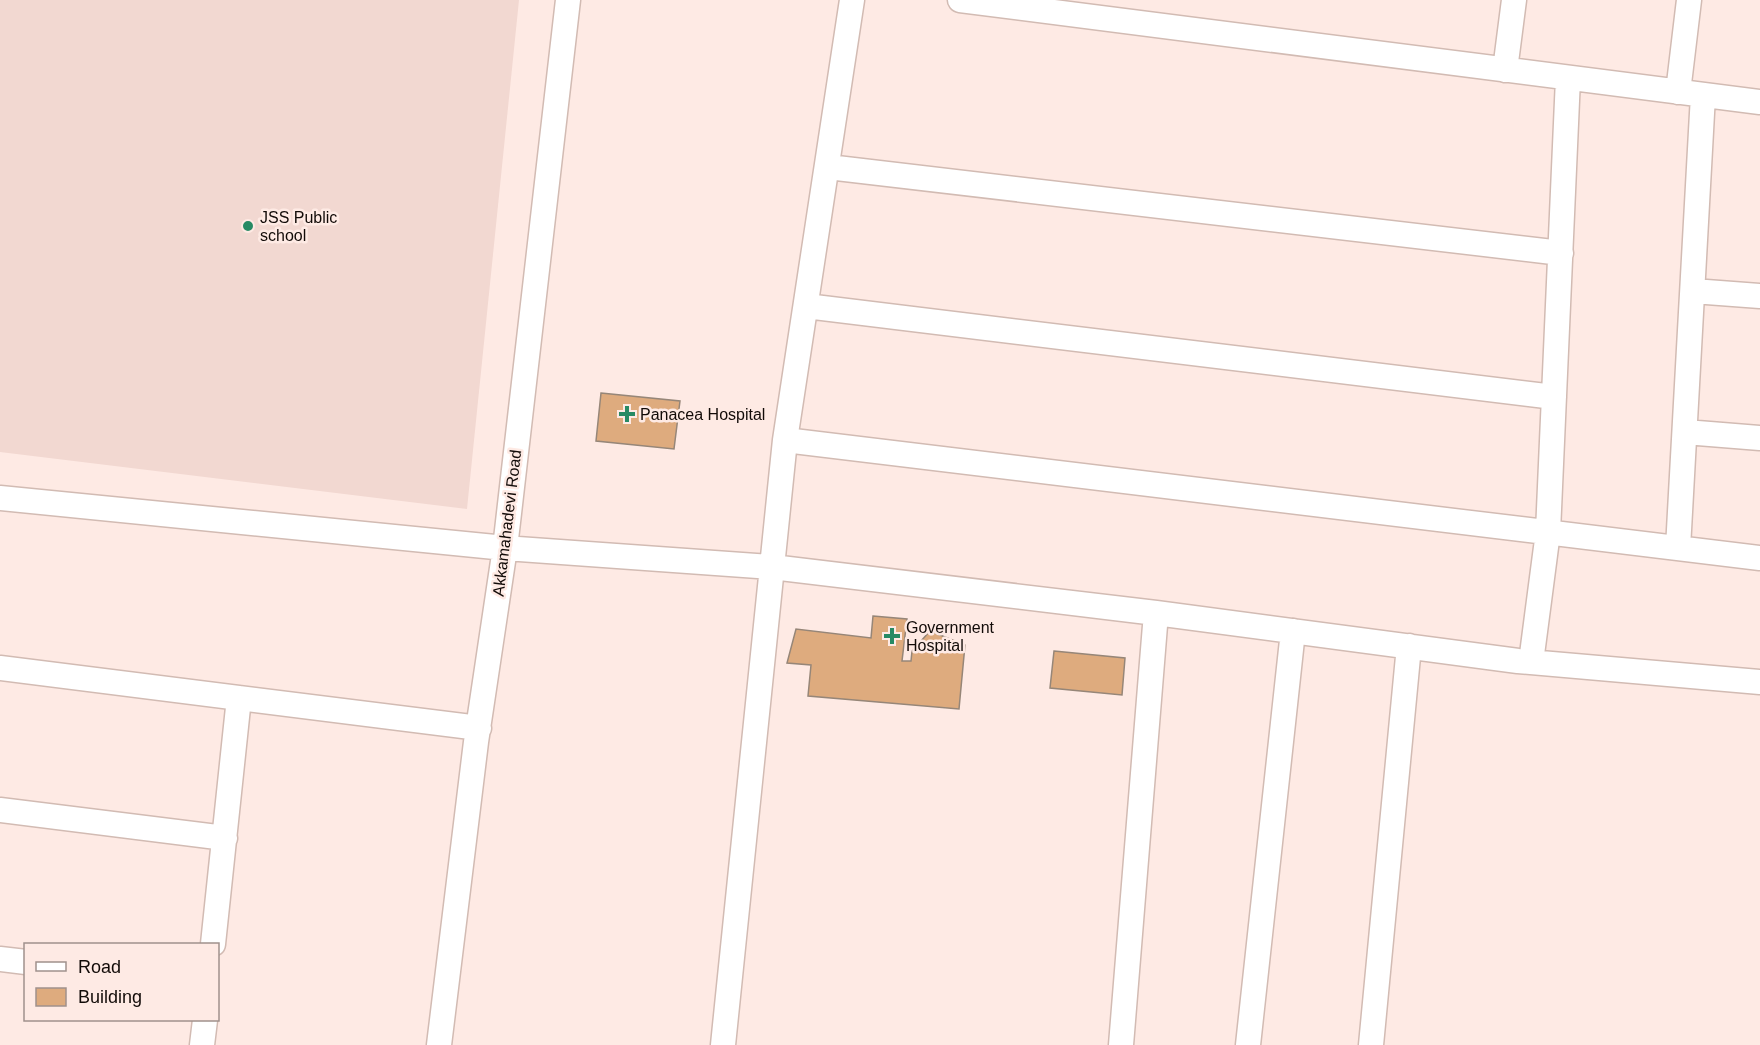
<svg xmlns="http://www.w3.org/2000/svg" width="1760" height="1045" font-family="Arial,sans-serif">
<rect width="100%" height="100%" fill="#feeae4"/>
<path fill="#f2d8d1" d="M 0,0 L 519,0 L 467,509 L 0,452 Z"/>
<path fill="#deab7e" stroke="#968678" stroke-width="1.5" d="M 601,393 L 680,401 L 674,449 L 596,441 Z
M 873,616 L 907,619 L 902,661 L 911,661 L 912,651 L 930,631 L 965,645 L 959,709 L 808,696 L 811,665 L 787,663 L 796,629 L 871,638 Z
M 1054,651 L 1125,658 L 1122,695 L 1050,688 Z"/>
<g fill="none" stroke-linecap="round" stroke-linejoin="round">
<g stroke="#d2bbb3" stroke-width="27">
<path id="minor" d="M 960,0 L 1760,102
M 1505,70 L 1514,0
M 1678,92 L 1689,0
M 828,167 L 1561,253
M 1693,291 L 1760,296
M 806,306 L 1554,397
M 1685,432 L 1760,438
M 785,440 L 1760,558
M 0,498 L 505,548 L 772,567 L 1156,613 L 1518,661 L 1760,682
M 1678,548 L 1703,95
M 1531,662 L 1548,532 L 1568,78
M 0,668 L 479,728
M 0,810 L 225,838
M 213,944 L 239,698
M 0,959 L 26,962
M 202,1045 L 205,1020
M 439,1045 L 476,742 L 505,548 L 568,0
M 723,1045 L 785,440 L 852,0
M 1121,1045 L 1156,613
M 1248,1045 L 1293,631
M 1371,1045 L 1409,646"/>
</g>
<use href="#minor" stroke="#fff" stroke-width="24"/>
</g>
<g fill="#278a64" stroke="#feeae4" stroke-width="2">
<circle cx="248" cy="226" r="6"/>
<path d="M624 405h6v6h6v6h-6v6h-6v-6h-6v-6h6z"/>
<path d="M889 627h6v6h6v6h-6v6h-6v-6h-6v-6h6z"/>
</g>
<g text-anchor="middle" dominant-baseline="central" stroke-width="5" stroke-linejoin="round" paint-order="stroke">
<g font-size="16" fill="#120b08" stroke="#feeae4" text-anchor="start">
<text x="260" y="217">JSS Public<tspan x="260" dy="18">school</tspan></text>
<text x="640" y="414">Panacea Hospital</text>
<text x="906" y="627">Government<tspan x="906" dy="18">Hospital</tspan></text>
</g>
<g font-size="16" fill="#120b08" stroke="#feeae4">
<text transform="translate(507 523) rotate(-83)">Akkamahadevi Road</text>
</g>
</g>
<rect x="24" y="943" width="195" height="78" fill="#feeae4" stroke="#a0918c" stroke-width="1.5"/>
<rect x="36" y="962" width="30" height="9" fill="#ffffff" stroke="#a0918c" stroke-width="1.5"/>
<text x="78" y="973" font-size="18" fill="#120b08">Road</text>
<rect x="36" y="988" width="30" height="18" fill="#deab7e" stroke="#a0918c" stroke-width="1.5"/>
<text x="78" y="1003" font-size="18" fill="#120b08">Building</text>
</svg>
